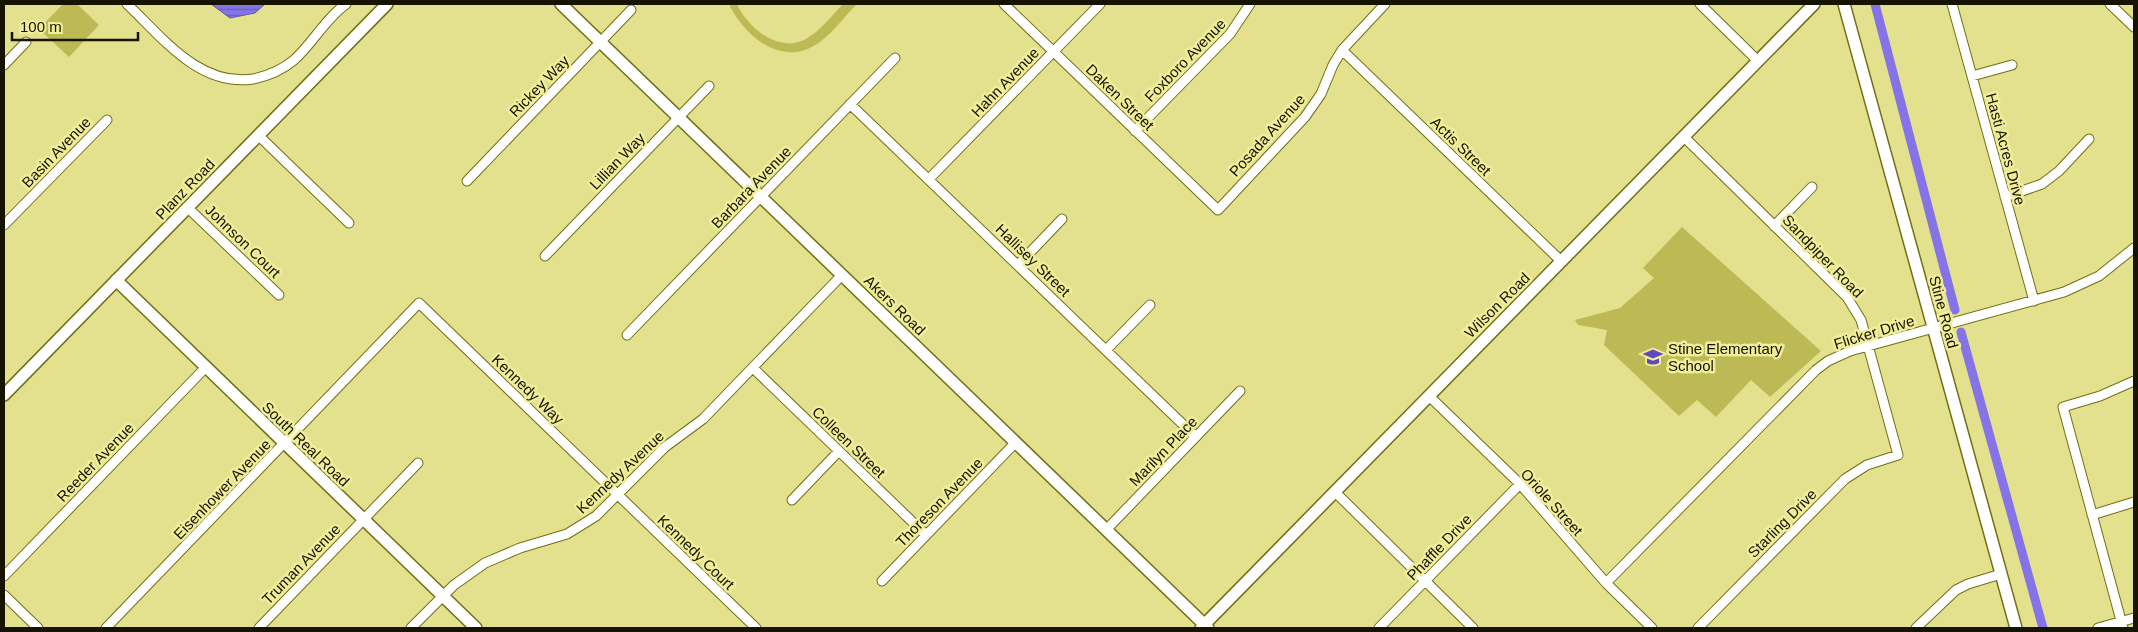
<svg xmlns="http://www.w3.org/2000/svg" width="2138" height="632" font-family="Helvetica,sans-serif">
<defs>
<pattern id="water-rules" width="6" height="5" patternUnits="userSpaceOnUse" patternTransform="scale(1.25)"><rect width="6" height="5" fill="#8574e8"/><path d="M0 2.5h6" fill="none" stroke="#6c5eba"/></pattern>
</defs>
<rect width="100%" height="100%" fill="#e3e18d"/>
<path fill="#bdb954" d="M 63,4 L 77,4 L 99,25 L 69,57 L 39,29 Z
M 729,4 L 737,4 C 748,29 782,56 809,37 C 822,29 832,15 843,4 L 857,4 C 843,18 829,38 812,47 C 778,65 742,33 729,4 Z
M 1682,227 L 1821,351 L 1770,397 L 1751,380 L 1716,417 L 1697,400 L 1679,416 L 1604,345 L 1607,330 L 1578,325 L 1575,320 L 1620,308 L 1654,278 L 1643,268 Z"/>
<path fill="url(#water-rules)" stroke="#6457a2" d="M 211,4 L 265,4 L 255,13 L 230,18 Z"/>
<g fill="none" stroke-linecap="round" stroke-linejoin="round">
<path stroke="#8574e8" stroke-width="9" d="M 1875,4 L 1955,310
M 1961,332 L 2043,628"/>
<g stroke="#726f15" stroke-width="11">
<path id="minor" d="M 127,4 C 162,37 199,87 253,79 C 268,76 282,70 294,60 C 313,43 325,19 346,4
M 1004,4 L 1218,210 L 1305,117 L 1321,94 L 1333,65 L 1342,50 L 1385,4
M 1700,4 L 1758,61
M 1952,4 L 2034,301
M 2110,4 L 2134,27
M 1342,50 L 1561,261
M 4,65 L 26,42
M 1972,76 L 2012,65
M 850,104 L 1196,437
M 1135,131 L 1230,34 L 1250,4
M 258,135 L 349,223
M 1684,137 L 1847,297 L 1861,320 L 1898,455 L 1867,465 L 1845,479 L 1698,628
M 929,179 L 1100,4
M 467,181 L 631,10
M 2005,197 L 2042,184 L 2059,171 L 2089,139
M 187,207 L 279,295
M 4,225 L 107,120
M 1774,226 L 1812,187
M 545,256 L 709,86
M 1018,265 L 1062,219
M 627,335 L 895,58
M 1106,350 L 1150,305
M 753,368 L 926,535
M 1429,396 L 1520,484 L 1606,583 L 1652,628
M 1335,492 L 1473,628
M 792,500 L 839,451
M 2092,515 L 2134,502
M 1106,530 L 1240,391
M 4,576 L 206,367
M 882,581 L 1016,442
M 1606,583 L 1816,370 L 1828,361 L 1850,351 L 2064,292 L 2099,276 L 2134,248
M 4,595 L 38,628
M 106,628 L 419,303 L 756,628
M 259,628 L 418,463
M 411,628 L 454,585 L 485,563 L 520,548 L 567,534 L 596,516 L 665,447 L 703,419 L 842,275
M 1379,628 L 1520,484
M 1916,628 L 1956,590 L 1968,584 L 2001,574
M 2098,628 L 2134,618
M 2123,628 L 2063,407 L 2100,396 L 2134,381"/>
</g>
<g stroke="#726f15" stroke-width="14">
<path id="tertiary" d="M 561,4 L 1208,628
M 1844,4 L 2016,628
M 116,280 L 476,628
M 4,395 L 387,4
M 1201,628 L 1814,4"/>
</g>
<use href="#minor" stroke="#fff" stroke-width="9"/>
<use href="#tertiary" stroke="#fff" stroke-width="11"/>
</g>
<defs>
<g id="school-bare" transform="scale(1.5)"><path d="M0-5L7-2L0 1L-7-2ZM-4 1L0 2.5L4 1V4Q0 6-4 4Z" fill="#6048c1" stroke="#f0ee9a" stroke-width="2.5" paint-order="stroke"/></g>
</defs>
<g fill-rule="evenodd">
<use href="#school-bare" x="1653" y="357"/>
</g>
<g text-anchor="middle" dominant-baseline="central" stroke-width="5" stroke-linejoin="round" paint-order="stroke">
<g font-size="15" fill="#161400" stroke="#f0ee9a">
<text transform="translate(1185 60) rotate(-46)">Foxboro Avenue</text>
<text transform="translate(1005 82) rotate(-46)">Hahn Avenue</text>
<text transform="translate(539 86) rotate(-46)">Rickey Way</text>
<text transform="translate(1120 97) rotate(44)">Daken Street</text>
<text transform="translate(1267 135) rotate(-48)">Posada Avenue</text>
<text transform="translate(1461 146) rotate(44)">Actis Street</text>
<text transform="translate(2006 149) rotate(75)">Hasti Acres Drive</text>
<text transform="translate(56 152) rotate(-46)">Basin Avenue</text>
<text transform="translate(617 161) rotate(-46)">Lillian Way</text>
<text transform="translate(751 187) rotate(-46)">Barbara Avenue</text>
<text transform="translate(185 189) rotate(-46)">Planz Road</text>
<text transform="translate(243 241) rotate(44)">Johnson Court</text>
<text transform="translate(1823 256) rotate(46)">Sandpiper Road</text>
<text transform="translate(1033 260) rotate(44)">Hallisey Street</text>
<text transform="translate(895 305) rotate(44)">Akers Road</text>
<text transform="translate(1497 305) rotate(-45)">Wilson Road</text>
<text transform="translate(1944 312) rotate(75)">Stine Road</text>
<text transform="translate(1874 332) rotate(-17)">Flicker Drive</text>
<text transform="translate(528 389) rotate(44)">Kennedy Way</text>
<text transform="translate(849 442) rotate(44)">Colleen Street</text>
<text transform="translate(306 444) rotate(44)">South Real Road</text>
<text transform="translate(1163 451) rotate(-46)">Marilyn Place</text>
<text transform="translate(95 462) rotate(-46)">Reeder Avenue</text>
<text transform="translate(620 472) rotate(-43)">Kennedy Avenue</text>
<text transform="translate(222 489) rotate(-46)">Eisenhower Avenue</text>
<text transform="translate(939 502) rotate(-46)">Thoreson Avenue</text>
<text transform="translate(1552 502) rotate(48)">Oriole Street</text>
<text transform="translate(1782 523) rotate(-45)">Starling Drive</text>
<text transform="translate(1439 547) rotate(-46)">Phaffle Drive</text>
<text transform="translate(696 552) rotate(44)">Kennedy Court</text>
<text transform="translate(301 564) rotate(-46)">Truman Avenue</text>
</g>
<g font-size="15" fill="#161400" stroke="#f0ee9a" text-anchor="start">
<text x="1668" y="348">Stine Elementary<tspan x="1668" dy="17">School</tspan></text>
</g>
</g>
<rect width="2138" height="632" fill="none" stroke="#161400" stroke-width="10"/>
<path d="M12 32v8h126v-8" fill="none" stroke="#161400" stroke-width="2.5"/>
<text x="20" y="32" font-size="15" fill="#161400" stroke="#f0ee9a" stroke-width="4" paint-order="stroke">100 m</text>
</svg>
